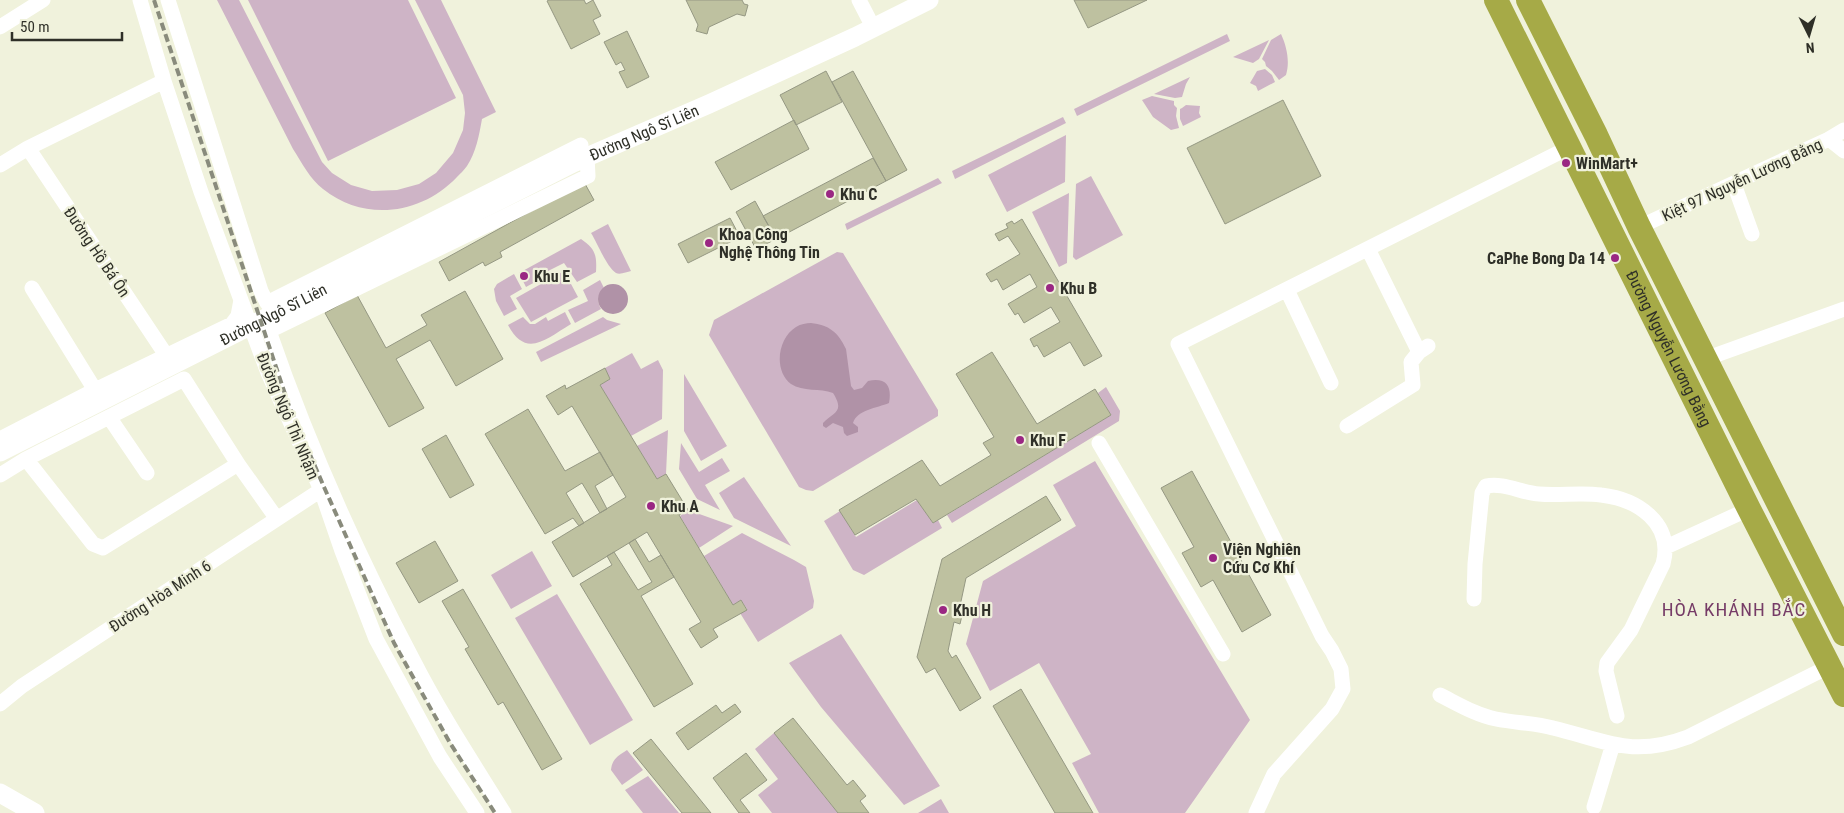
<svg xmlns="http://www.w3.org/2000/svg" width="1844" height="813" font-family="'Roboto Condensed',sans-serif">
<rect width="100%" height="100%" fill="#f0f2dc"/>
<path fill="#ceb4c6" d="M 217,0 L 239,0 L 322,162 L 332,173 L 351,185 L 372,191 L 397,190 L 419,184 L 436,173 L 453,153 L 463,130 L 465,113 L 463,95 L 415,0 L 441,0 L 496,112 L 482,119 C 479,136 476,152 467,166 C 464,170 460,174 457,177 C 421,215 364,222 323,189 C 310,179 302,163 293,149 Z
M 248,0 L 408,0 L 456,98 L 328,161 Z
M 1227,34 L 1230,41 L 1077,116 L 1074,109 Z
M 1281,34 C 1287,47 1290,62 1286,75 L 1279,80 L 1272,71 L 1266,66 L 1265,62 L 1262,59 L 1271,40 Z
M 1269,40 L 1259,59 L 1253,63 L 1233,57 Z
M 1265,69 L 1272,75 L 1275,82 L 1258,91 L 1256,86 L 1250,83 L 1257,71 Z
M 1190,77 L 1186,84 L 1182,97 L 1175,98 L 1154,94 Z
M 1152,96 L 1174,101 L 1174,105 L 1177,108 L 1176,116 L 1179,128 L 1171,130 L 1153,117 L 1142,100 Z
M 1186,105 L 1200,106 L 1199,113 L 1201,117 L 1183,126 L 1180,119 L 1180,109 L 1182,108 Z
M 1063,117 L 1066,123 L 955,179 L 952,171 Z
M 1066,135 L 1065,182 L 1007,212 L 988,175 Z
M 1091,176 L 1123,235 L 1076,260 L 1073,257 L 1076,184 Z
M 938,178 L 942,183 L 847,230 L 845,224 Z
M 1069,193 L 1067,263 L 1059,267 L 1032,212 Z
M 608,224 L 631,271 C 627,272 620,275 616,273 C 606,266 598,244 591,233 Z
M 581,239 C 595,249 597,254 596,272 L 577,282 L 564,263 L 544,273 L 546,276 L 526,287 L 519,273 Z
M 837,252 L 843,253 L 938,410 L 938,416 L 813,491 L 806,490 L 799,487 L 709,335 L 714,320 Z
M 564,271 L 578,297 L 531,322 L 516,298 Z
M 514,274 L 522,289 L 510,296 L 517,309 L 504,316 L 496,301 L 494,289 L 497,284 Z
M 600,280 L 604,288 C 597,294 597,302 601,309 L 575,323 L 568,310 L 588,301 L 583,290 Z
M 565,312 L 571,324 C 546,339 526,359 508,325 L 523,317 L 530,324 L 535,324 L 546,317 L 548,321 Z
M 603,317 L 607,320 L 621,324 L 541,362 L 536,352 Z
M 632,353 L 641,369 L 658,360 L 663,370 L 662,419 L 631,436 L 600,385 L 610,379 L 605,368 Z
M 684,374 L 727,446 L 701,461 L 684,431 Z
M 1106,387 L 1120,411 L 1119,421 L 952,523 L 947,515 L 1111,415 L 1098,393 Z
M 668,430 L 666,474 L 657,479 L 637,446 Z
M 681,443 L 699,472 L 722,458 L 730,471 L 705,485 L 720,510 L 697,499 L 679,469 Z
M 1095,461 L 1250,720 L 1185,813 L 1099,813 L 1072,763 L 1091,754 L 1039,663 L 990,691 L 966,644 L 983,581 L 1076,526 L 1053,485 Z
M 744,477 L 791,546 L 734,518 L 719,493 Z
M 917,500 L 933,523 L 938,520 L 942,528 L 864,575 L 853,570 L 824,521 L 840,511 L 856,537 Z
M 688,510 L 733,526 L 699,548 L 680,516 Z
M 742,533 L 794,560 L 806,567 L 814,601 L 813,608 L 758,642 L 740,613 L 747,609 L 741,600 L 733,605 L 704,556 Z
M 532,551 L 552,586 L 511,609 L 491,575 Z
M 557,594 L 633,720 L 590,745 L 515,618 Z
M 841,634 L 940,786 L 904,805 L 821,707 L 789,663 Z
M 774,733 L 838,813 L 772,813 L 758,795 L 778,779 L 755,749 Z
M 627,750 L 643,770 L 622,785 L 611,770 C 612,759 618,756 627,750 Z
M 648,776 L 679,813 L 643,813 L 625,790 Z
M 941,799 L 949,813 L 918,813 Z"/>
<path fill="#b092a7" d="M598 299a15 15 0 1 1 30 0a15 15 0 1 1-30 0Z
M 811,323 C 829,325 838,332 846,349 L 851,386 L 854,390 L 862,388 L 868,381 C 887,377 892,387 889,403 C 877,408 857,410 853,423 L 858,427 L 858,432 L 847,436 L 844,433 L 843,427 L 833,423 L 826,428 L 823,426 L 823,423 C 834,412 845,412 833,393 C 820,388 803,392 791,384 C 773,370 778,338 796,327 C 801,324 806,323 811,323 Z"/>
<path fill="#bec1a0" stroke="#959883" d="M 549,0 L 584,0 L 586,4 L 593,0 L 601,16 L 593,20 L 600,34 L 571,49 L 547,1 Z
M 686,0 L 742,0 L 744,4 L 748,5 L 745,16 L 737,14 L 709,27 L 707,34 L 696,31 L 698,25 Z
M 1074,0 L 1147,0 L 1088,28 Z
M 627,31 L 649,77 L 627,88 L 619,72 L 625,70 L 621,62 L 616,65 L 604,42 Z
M 826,71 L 842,102 L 796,125 L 780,95 Z
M 853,71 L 907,170 L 886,181 L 832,82 Z
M 1283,100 L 1321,176 L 1225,224 L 1187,148 Z
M 794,120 L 809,149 L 731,190 L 715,162 Z
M 873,158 L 886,181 L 776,239 L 763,216 Z
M 584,182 L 594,200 L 500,252 L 502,257 L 485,266 L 483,262 L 449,281 L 439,262 Z
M 755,201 L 776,239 L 756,249 L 736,212 Z
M 730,218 L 740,237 L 688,263 L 678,244 Z
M 1022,219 L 1102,356 L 1084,366 L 1070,342 L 1044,357 L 1037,345 L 1034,347 L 1030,339 L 1060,322 L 1051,307 L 1024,323 L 1018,313 L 1015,315 L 1008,304 L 1037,287 L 1030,274 L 1003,290 L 997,279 L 991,282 L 986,274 L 1020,254 L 1008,236 L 999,241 L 995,234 L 1008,228 L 1006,224 L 1012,221 L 1014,224 Z
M 465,291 L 503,359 L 456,386 L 430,340 L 396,359 L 424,408 L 389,427 L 325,313 L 357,295 L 386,348 L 427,325 L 421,315 Z
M 992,352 L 1037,424 L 1095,389 L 1111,415 L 933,523 L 916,499 L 855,535 L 839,510 L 922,460 L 940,486 L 991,455 L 983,443 L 994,437 L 956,374 Z
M 605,368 L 610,379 L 600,385 L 657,479 L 666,474 L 688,510 L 679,515 L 733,605 L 741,600 L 747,610 L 713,629 L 718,637 L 701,648 L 689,629 L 701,622 L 647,532 L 573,577 L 552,542 L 626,497 L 572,406 L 558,415 L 546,396 L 565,385 L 566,389 Z
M 528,409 L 565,471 L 600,452 L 613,475 L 595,486 L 607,509 L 600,513 L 582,483 L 566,493 L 584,523 L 579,526 L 573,518 L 545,534 L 485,434 Z
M 446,435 L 474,485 L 450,498 L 422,449 Z
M 1192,471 L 1271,615 L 1242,632 L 1213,580 L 1201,587 L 1182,553 L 1194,547 L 1161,488 Z
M 1046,496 L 1061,520 L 966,578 L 960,606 L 964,607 L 960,624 L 954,622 L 948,651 L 952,658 L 956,655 L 981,698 L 960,711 L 935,668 L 926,673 L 917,657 L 942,559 Z
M 635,539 L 649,562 L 661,555 L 674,577 L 641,596 L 693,684 L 654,707 L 580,584 L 612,565 L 607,556 L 614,552 L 638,590 L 652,582 L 629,543 Z
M 435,541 L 458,581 L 419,603 L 396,563 Z
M 463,589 L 562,759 L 542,770 L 503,702 L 498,705 L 465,649 L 469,647 L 442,601 Z
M 1021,689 L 1093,813 L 1055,813 L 993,706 Z
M 735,704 L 741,712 L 688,750 L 676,733 L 716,705 L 722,713 Z
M 793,718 L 847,785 L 853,780 L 866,796 L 860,801 L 869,813 L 838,813 L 774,733 Z
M 651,739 L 711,813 L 682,813 L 633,753 Z
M 746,753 L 767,780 L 740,800 L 750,813 L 739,813 L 713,778 Z"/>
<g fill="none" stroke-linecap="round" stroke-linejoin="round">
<path stroke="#fff" stroke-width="15" d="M 140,0 L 164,81 L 201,192 L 268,373 L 321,490 L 342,551 L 376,639 L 440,757 L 477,813
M 168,0 L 261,291 L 267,303 L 581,145
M 859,0 L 873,27
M 0,27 L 43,0
M 1829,139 L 1844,151
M 28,148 L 166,355
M 0,165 L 28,148 L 164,81
M 1734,184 L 1752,234
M 1639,227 L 1829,139 L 1844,130
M 1368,249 L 1419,352
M 32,288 L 95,390
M 1287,290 L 1331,383
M 1705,359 L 1844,309
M 109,417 L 147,473
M 1347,426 L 1413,385 L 1411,362 L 1419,352 L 1428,346
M 0,439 L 95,390 L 232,324 L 238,316 L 241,300
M 1099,443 L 1223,654
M 26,459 L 93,544 L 103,548 L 238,464
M 0,475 L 26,459 L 184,379 L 238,464 L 277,519
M 1666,547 L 1749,509
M 1474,599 L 1475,564 L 1482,493 L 1486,486 C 1503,482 1522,493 1539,494 C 1559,496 1580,492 1601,495 C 1637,499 1674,523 1663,564 L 1631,630 L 1607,663 L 1606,671 L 1617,716
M 1440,695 C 1458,704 1476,715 1496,719 C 1515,723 1535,723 1553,728 C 1607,741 1632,758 1688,737 L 1830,666
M 0,704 L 22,686 L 321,490
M 1594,807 L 1613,744
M 504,813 C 473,763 440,713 413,660 C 357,554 308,444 269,331 L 588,176 L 587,157
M 1256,813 L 1274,774 L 1332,709 L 1343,689 L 1341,669 L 1332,651 L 1322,636 L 1178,344 L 1570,147"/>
<g stroke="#fff" stroke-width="19">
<path id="s1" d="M 0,452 L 573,163 L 709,104 L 855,37 L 929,0"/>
<path d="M 0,793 L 35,813"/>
</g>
<g stroke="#a6aa47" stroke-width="24">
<path id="s2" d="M 1496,0 L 1749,509 L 1844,695"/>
<path d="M 1528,0 L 1596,135 L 1639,227 L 1844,634"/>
</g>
<path stroke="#898b7c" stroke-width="4" stroke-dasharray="8 4" stroke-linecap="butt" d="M 154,0 L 289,406 L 324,487 L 394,643 L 450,743 L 495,813"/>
</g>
<g fill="#9a2783" stroke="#f0f2dc" stroke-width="2">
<circle cx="1566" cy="163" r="5"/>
<circle cx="830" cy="194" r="5"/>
<circle cx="709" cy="243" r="5"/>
<circle cx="1615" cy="258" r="5"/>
<circle cx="524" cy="276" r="5"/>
<circle cx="1050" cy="288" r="5"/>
<circle cx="1020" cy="440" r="5"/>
<circle cx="651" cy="506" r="5"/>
<circle cx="1213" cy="558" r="5"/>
<circle cx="943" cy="610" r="5"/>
</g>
<g text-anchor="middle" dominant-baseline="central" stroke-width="4.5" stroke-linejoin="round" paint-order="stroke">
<g font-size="16" fill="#2f3028" stroke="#f0f2dc">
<text stroke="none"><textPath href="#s1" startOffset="719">Đường Ngô Sĩ Liên</textPath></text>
<text transform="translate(1742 180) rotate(-25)">Kiệt 97 Nguyễn Lương Bằng</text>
<text transform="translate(97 252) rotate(56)">Đường Hồ Bá Ôn</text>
<text stroke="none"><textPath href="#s1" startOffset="306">Đường Ngô Sĩ Liên</textPath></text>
<text stroke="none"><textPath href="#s2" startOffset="389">Đường Nguyễn Lương Bằng</textPath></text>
<text transform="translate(288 416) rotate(67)">Đường Ngô Thì Nhậm</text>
<text transform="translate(160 596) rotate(-33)">Đường Hòa Minh 6</text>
</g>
<g font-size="16" font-weight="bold" fill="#2f3028" stroke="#f0f2dc" text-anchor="start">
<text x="1576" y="163">WinMart+</text>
<text x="840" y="194">Khu C</text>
<text x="719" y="234">Khoa Công<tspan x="719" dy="18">Nghệ Thông Tin</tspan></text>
<text x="1605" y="258" text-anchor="end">CaPhe Bong Da 14</text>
<text x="534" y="276">Khu E</text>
<text x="1060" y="288">Khu B</text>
<text x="1030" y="440">Khu F</text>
<text x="661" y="506">Khu A</text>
<text x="1223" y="549">Viện Nghiên<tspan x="1223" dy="18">Cứu Cơ Khí</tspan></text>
<text x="953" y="610">Khu H</text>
</g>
<g font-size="19" letter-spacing="1" fill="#763c67" stroke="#f0f2dc">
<text x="1734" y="609">HÒA KHÁNH BẮC</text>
</g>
</g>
<g transform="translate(1809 35) rotate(175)" stroke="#f0f2dc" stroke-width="4" paint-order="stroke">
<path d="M0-4L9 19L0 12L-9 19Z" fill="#2f3028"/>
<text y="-8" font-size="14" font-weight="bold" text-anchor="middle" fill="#2f3028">N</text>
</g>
<path d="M12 32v8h110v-8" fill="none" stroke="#2f3028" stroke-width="2.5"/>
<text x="20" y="32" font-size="15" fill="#2f3028" stroke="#f0f2dc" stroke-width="4" paint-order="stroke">50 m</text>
</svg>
